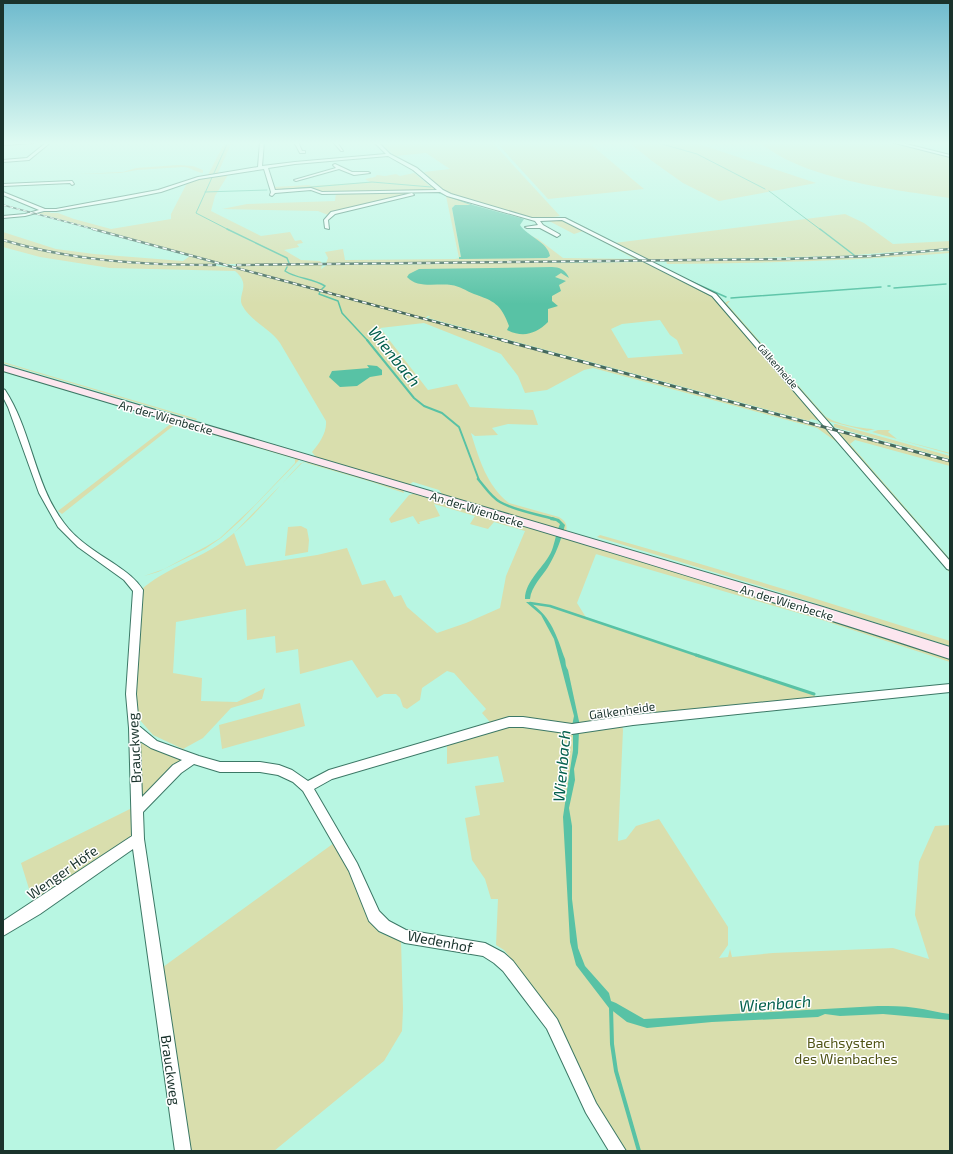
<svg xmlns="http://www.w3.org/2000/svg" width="953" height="1154" font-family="'Exo 2',sans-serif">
<rect width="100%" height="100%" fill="#b8f6e2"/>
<path fill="#d9dead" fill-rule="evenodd" d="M 225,142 L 232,142 L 216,177 L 228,175 L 215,196 L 211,211 L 261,236 L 290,232 L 295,241 L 301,240 L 303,243 L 297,244 L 299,247 L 284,250 L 301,260 L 320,261 L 322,263 L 288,263 L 287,265 L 322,265 L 321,269 L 327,265 L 454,264 L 454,262 L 326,263 L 328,258 L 325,252 L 343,249 L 345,260 L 455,259 L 459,258 L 446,196 L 473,205 L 455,205 L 452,208 L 461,257 L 518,224 L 525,233 L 538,239 L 563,258 L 635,259 L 600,240 L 642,260 L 549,261 L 549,263 L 645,262 L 713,295 L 820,421 L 811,419 L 809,421 L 428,318 L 430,316 L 428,316 L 424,319 L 828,429 L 950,570 L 950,573 L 841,445 L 817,428 L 593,368 L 584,370 L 547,390 L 525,393 L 518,376 L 501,354 L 482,346 L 424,323 L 380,328 L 428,390 L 457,384 L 470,407 L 533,410 L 538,425 L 508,424 L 492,428 L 498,435 L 475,436 L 471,433 C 479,459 487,486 509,503 L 559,517 C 570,524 566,528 565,539 L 567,538 L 950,656 L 950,662 L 819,619 L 565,545 L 596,554 L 577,603 L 587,619 L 815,695 L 815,699 L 621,718 L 623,730 L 618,841 L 626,839 L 636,826 L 659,819 L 728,927 L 728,945 L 719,958 L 728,957 L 730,949 L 732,957 L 773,953 L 893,948 L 929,959 L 915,915 L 919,862 L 935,826 L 950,825 L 950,1151 L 626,1151 L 589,1094 L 557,1018 L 504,950 L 496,945 L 498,899 L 491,899 L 485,879 L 472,860 L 465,818 L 480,815 L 475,786 L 504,782 L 498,756 L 447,764 L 447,746 L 495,728 L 482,713 L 486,709 L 454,673 L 447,671 L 422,688 L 420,700 L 407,709 L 403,707 L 400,698 L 396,694 L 384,694 L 377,698 L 352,660 L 300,674 L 298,649 L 276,653 L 275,636 L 247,640 L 246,609 L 176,622 L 173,673 L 202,678 L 201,701 L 237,702 L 265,688 L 262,699 L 231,708 L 203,738 L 183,749 L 153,735 L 139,719 L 135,692 L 141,590 C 163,570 193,561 218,545 C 248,525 276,489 301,463 L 308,462 L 403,489 L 404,493 L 372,482 L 303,462 L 234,533 L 246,566 L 317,555 L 347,548 L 362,585 L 385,580 L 394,597 L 401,595 L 407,607 L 437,633 L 466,623 L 500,608 L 506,576 L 525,531 L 494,522 L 488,529 L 470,524 L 475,516 L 434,504 L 440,516 L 419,522 L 420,524 L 418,524 L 413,516 L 391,523 L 389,519 L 409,495 L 416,493 L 442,494 L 439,490 L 413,482 L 410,484 L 413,486 L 312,456 L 315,456 L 312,452 C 319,444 327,433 326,421 L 280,343 C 270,328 251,322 242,305 C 237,294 252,285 235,271 L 110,268 L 40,257 L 3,247 L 3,241 C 53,256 105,262 157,265 C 185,266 215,263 242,270 L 231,266 L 243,266 L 243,264 L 225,264 L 37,213 L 51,211 L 50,213 L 58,213 L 74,219 L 111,229 L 171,219 L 171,214 L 187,183 C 144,197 99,202 55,212 L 158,192 L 207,177 ZM 660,320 L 670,335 L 677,340 L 683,354 L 628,358 L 611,329 L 622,324 Z
M 379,142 L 492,142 L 560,216 L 541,219 L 533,218 L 451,195 L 439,187 L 424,172 L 450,169 L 426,153 L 395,156 Z
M 496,142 L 596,142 L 589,143 L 644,189 L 548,199 Z
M 649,142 L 693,142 L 816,183 L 719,201 L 683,183 L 652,161 L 631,144 Z
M 760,142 L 891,142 L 950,156 L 950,198 C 895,190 801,179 760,142 Z
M 178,165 L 193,166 L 203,170 L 203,173 C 196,172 190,167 183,167 L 137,170 L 120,173 L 78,174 L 123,172 L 136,168 Z
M 414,173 L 430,186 L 434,187 L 435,189 L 426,191 L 316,192 L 306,188 L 272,190 L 274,187 L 309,185 L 311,186 L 370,182 L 365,179 L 375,177 L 377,175 L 385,176 L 396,174 L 400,176 Z
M 374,191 L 423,191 L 332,213 L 328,215 L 318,211 L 222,209 L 247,204 L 335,201 L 336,193 Z
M 845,214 L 864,223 L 893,244 L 950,241 L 950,248 L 840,256 L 648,260 L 614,243 Z
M 558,220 L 562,221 L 583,231 L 574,234 L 549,221 Z
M 3,232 L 56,249 L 94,254 L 183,261 L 190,256 L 217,264 C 197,266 176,264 156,263 C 105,261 52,256 3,239 Z
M 950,251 L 950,253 C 856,261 762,263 667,264 L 666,261 L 842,258 Z
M 728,301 L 736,301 L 730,301 L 727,304 L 825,416 C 835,424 863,429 875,429 L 867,431 L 828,421 L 726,305 L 725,303 Z
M 3,362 L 197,419 L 196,420 L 3,363 Z
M 3,370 L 299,459 L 299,460 L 241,520 L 221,538 L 205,549 L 158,572 L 144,576 L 164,569 L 207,546 L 220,538 L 255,505 L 295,463 L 295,459 L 177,424 L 173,426 L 62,514 L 58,511 L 173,422 L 3,372 Z
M 834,424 L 836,424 L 950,456 L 950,459 L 834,427 Z
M 878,430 L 890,430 L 888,432 L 897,439 L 950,453 L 950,454 L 872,432 Z
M 835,431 L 950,461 L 950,466 L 855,440 L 850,444 L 950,559 L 950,564 Z
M 301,526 L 307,529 L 309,540 L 308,552 L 285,556 L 288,527 Z
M 600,535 C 717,568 834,604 950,641 L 950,646 L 773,590 L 597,537 Z
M 300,703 L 305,726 L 222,749 L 219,725 Z
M 138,742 L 189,758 L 141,803 Z
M 132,808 L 132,838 L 34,905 L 21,863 Z
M 334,843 L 352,878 L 368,920 L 380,933 L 401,941 L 403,1009 L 402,1031 L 384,1061 L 274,1151 L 191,1151 L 163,967 Z"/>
<path fill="#58c2a5" d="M 455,205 L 473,205 L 524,219 L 520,225 C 527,236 548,242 550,256 L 547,258 L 459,259 L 459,257 L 461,257 L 452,208 Z
M 552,267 C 559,267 566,270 569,278 L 561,273 L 555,277 L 566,281 L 559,285 L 561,291 L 552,296 L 552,301 L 558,306 L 548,309 L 548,322 C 536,334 523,338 507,330 L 509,326 C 501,304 494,301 474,294 C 466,291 460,286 451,285 C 437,283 418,289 407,277 L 409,274 L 419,269 Z
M 367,365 L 377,366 L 382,370 L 382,375 L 370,377 L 357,386 L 340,387 L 329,377 L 332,371 L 369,368 Z
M 552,517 L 559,519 L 565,525 C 561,540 556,554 548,567 C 543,575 531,587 530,599 L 525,599 C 525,580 545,567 552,550 C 555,542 556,533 560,524 L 556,521 L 550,520 Z
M 526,602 C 531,602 532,604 536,607 C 553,621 558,640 565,659 C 566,663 565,665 568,670 L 580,726 L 572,726 L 574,716 L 554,639 L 541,615 Z
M 579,731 L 578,753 L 574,769 L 575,780 L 569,808 L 572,826 L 572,899 L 578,948 L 585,966 L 609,993 L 611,1001 L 616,1003 L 644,1019 L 878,1006 C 890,1006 903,1006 916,1008 C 927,1009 938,1013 950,1014 L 950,1020 L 883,1014 L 840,1016 L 825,1014 L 818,1017 L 712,1022 L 647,1028 L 627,1022 L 609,1008 L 576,965 L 570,942 L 563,817 L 573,750 L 573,732 Z"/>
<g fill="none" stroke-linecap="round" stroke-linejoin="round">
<path stroke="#58c2a5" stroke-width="1" d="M 228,142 L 196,213 L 229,230
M 655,142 L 697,154 L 765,189
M 275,190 L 372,182 L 431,187
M 769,191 L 821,230
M 205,192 L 267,190
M 439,193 L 472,205 L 473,207"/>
<path stroke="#58c2a5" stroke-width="1.5" d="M 227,229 L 287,258 L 289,263
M 820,229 L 854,255
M 287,267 L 285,271 C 297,279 312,278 325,286 L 322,289
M 690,281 L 726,297
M 888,286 L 890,286
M 894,288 L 946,284
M 320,292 L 319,294 L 338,301 L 342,313 L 368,341
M 731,298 L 881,287"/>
<path stroke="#58c2a5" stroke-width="2" d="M 367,340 L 414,398 L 424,406 L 442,413 L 459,427 L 479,480"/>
<path stroke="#58c2a5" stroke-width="2.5" d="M 478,479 C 485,487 491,497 500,502 C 516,511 537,514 554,519
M 530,603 L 550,606 L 699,656"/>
<path stroke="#58c2a5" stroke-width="3" d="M 696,655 L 814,694"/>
<path stroke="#58c2a5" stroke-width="4" d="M 611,1007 L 612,1044 L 616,1071 L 639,1151"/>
<g stroke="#3c7866" stroke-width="2">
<path id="street" d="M 36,142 L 34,143 L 3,145 L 3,143 Z
M 47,142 L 51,142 L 29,160 L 3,162 L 3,160 L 27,158 Z
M 260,142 L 264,142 L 262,166 L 295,162 L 386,154 L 374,142 L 378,142 L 390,154 L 417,168 L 443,190 L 451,194 L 532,218 L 565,218 L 716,294 L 950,561 L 950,570 L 947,569 L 712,296 L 562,220 L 540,221 L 543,225 L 559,234 L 560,235 L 557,237 L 540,228 L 527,228 L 525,227 L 538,225 L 535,221 L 447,196 L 440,192 L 322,194 L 311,190 L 275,193 L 272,196 L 270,195 L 271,192 L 264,169 L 199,179 L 161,192 L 116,201 L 56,211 L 44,211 L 25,216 L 3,218 L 3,216 L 25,214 L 39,210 L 3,195 L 3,192 L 45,209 L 56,209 L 158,190 L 198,177 L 258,167 ZM 388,156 L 413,170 L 437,190 L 322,192 L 311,188 L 275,190 L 268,168 L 295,164 Z
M 294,142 L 298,142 L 302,151 L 305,151 L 305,153 L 300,153 Z
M 333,142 L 337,142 L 343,151 L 341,151 Z
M 891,142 L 898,142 L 950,155 L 950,157 Z
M 335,164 L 352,172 L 368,172 L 370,173 L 354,175 L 339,169 L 296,181 L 294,180 L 336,168 L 333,165 Z
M 72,181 L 74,184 L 72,185 L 70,183 L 3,186 L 3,184 Z
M 412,193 L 414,195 L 335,214 L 328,220 L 329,229 L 325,228 L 324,220 L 331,212 Z
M 3,389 L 5,390 C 32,431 34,484 64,523 C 77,541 98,553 116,565 C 126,572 136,579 143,590 L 136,694 L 139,726 L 157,741 L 199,756 L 220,762 L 260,762 L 279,765 L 292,770 L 308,781 L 329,770 L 509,717 L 523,717 L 572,724 L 633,715 L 950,684 L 950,692 L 633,725 L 572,734 L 523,727 L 509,727 L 332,779 L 314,789 L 357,863 L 379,911 L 389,921 L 406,930 L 485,943 L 504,953 L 513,961 L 557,1019 L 596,1103 L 626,1151 L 609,1151 L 586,1113 L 547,1029 L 503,971 L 494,963 L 483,956 L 405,943 L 379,931 L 369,921 L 349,871 L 303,791 L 293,782 L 278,775 L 260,772 L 220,772 L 194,764 L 181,773 L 143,812 L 144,839 L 191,1151 L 175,1151 L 133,849 L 40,914 L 3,936 L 3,921 L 132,836 L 129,728 L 126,694 L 133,591 L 124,580 L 78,547 L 58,527 L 39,493 L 8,407 L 3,397 ZM 140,741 L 151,748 L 182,760 L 173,765 L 142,797 Z"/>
</g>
<g stroke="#3c7866" stroke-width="2">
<path id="secondary" d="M 3,365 L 823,607 L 950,647 L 950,659 C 636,556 319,466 3,371 Z"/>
</g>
<use href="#street" fill="#fff" fill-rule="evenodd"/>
<use href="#secondary" fill="#fce6ef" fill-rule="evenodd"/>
<g stroke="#45695e" stroke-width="1.5">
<path id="rail-far2" d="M 3,205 L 97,230"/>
</g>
<g stroke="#45695e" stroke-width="2.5">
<path id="rail-far1" d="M 93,229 L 506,341
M 3,240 C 73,261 143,265 215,265
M 237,265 L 787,259 L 871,256 L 950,249"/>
</g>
<g stroke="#45695e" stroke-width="3">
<path id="rail" d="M 502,340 L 950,461"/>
</g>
<use href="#rail-far2" stroke="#fff" stroke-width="1" stroke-dasharray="3.5" stroke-linecap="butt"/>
<use href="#rail-far1" stroke="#fff" stroke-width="1.5" stroke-dasharray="4.5" stroke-linecap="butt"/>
<use href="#rail" stroke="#fff" stroke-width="2" stroke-dasharray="6" stroke-linecap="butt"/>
</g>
<linearGradient id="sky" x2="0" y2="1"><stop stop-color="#6ebacd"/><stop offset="0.47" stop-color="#dffbf2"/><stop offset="1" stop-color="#dffbf2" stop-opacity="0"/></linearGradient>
<rect width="953" height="304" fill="url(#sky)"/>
<g text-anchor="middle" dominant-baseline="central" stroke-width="3" stroke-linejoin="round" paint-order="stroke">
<g font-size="10" fill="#1a332c" stroke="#fff">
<text transform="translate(778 366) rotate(49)">Gälkenheide</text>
</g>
<g font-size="12" fill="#1a332c" stroke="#fff">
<text transform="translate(166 417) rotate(16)">An der Wienbecke</text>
<text transform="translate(477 509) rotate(17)">An der Wienbecke</text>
<text transform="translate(787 602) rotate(17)">An der Wienbecke</text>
<text transform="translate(622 710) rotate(-8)">Gälkenheide</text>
</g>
<g font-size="14" fill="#1a332c" stroke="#fff">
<text transform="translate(134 748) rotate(-93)">Brauckweg</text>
<text transform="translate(62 872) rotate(-35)">Wenger Höfe</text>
<text transform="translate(440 941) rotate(11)">Wedenhof</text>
<text transform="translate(171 1070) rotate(82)">Brauckweg</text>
</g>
<g font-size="14" fill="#505416" stroke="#fff">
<text x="846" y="1042">Bachsystem<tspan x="846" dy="16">des Wienbaches</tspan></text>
</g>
<g font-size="16" font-style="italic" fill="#04604d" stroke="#fff">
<text transform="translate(395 356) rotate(51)">Wienbach</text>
<text transform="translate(561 766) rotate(-85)">Wienbach</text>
<text transform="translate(775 1003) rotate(-4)">Wienbach</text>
</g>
</g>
<rect width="953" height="1154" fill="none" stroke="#1a332c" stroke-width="8"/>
</svg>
